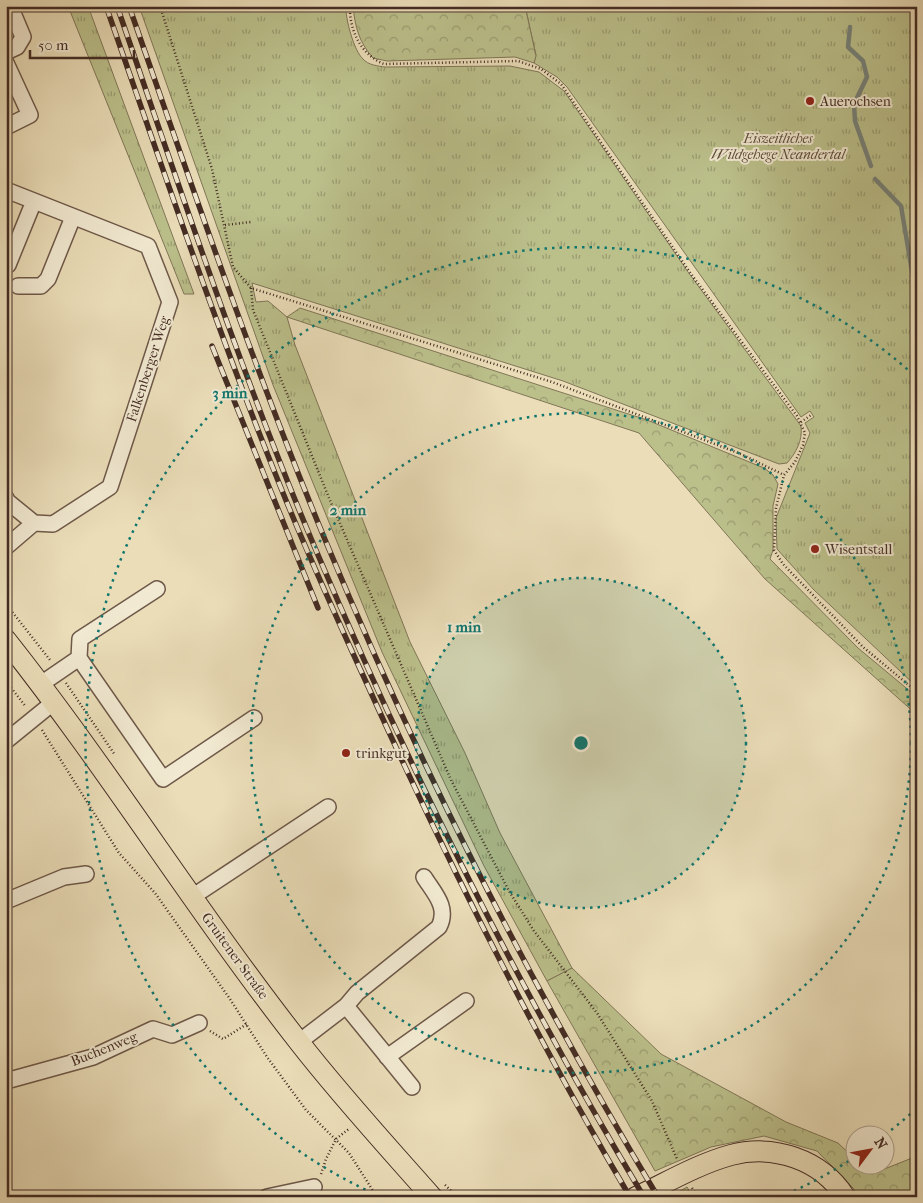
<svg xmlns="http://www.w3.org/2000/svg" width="923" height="1203" font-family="'IM FELL French Canon',serif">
<defs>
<pattern id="grass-tufts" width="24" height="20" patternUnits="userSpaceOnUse" patternTransform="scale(1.25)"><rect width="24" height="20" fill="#bbc08b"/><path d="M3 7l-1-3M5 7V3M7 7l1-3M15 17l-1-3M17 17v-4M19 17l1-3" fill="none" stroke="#9a9c71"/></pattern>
<pattern id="forest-crowns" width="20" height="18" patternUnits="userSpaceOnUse" patternTransform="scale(1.25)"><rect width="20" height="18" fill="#bbc08b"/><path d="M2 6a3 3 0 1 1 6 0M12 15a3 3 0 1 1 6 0" fill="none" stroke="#9a9c71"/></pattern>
</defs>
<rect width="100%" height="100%" fill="#eaddb8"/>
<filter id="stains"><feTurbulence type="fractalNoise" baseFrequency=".004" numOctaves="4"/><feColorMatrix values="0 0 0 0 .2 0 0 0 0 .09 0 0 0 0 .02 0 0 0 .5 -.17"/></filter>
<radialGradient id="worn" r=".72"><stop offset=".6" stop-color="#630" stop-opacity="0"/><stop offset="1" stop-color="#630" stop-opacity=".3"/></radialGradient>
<path fill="url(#grass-tufts)" stroke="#807658" d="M 68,6 L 88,6 L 194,294 L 184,294 Z
M 139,6 L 346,6 C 345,18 354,51 363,59 C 368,65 378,66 385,67 L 510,66 L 539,72 L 564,91 L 688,272 L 801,426 C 803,440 796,453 787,463 L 779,464 L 563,381 L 252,283 L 256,302 L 268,301 L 287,317 L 295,345 L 410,642 L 465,753 L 500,833 L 572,968 L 547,981 L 484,866 L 382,652 L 273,385 Z
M 525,6 L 917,6 L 917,687 L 814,590 L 777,549 L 776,518 L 810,433 L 805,423 L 814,417 L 810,411 L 801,417 L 567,87 L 557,77 L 534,63 L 536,55 Z"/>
<path fill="url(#forest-crowns)" stroke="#807658" d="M 353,6 L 525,6 L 536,56 L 534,63 L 515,57 L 387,61 L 373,58 C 359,42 355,27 353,6 Z
M 300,308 L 647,420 L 764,468 L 773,475 L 778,484 L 773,506 L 773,550 L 770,559 L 858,648 L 917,697 L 917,715 L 765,579 L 639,433 L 287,317 Z
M 572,968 L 661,1054 L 786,1122 L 838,1143 L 855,1159 L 856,1166 L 863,1166 L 872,1174 L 917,1156 L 917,1197 L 859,1197 L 853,1188 L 817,1151 L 764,1136 L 711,1147 L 655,1171 L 547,981 Z
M 687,1187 L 693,1197 L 670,1197 Z"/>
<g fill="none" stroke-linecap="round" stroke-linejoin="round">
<path stroke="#76827a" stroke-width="4.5" d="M 856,10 L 858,6
M 850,27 L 848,47 L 863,61 L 867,77 L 854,104 L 855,121 L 871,166
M 875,179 L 901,206 L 917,301"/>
<g stroke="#6e5849" stroke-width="18">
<path id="minor" d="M 6,52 L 17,47 L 23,37 L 10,6
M 6,63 L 30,115 L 6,127
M 6,190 L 148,246 L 170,302 L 110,487 L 53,524 L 34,523 L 6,547
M 8,265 L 34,201
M 18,286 L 41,286 L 48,279 L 73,217
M 6,498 L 7,501 L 34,523
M 79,658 L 80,639 L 157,589
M 41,684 L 79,658 L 163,779 L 254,718
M 6,741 L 54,702
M 192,897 L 328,807
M 6,901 L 64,877 L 86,874
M 346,1006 L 357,993 L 439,927 C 449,907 434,893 424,877
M 299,1042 L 346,1006 L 412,1087
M 387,1057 L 466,1001
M 6,1081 L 93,1057 L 153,1029 L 172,1035 L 199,1023
M 267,1197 L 314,1187"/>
</g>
<g stroke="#442c24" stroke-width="22">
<path id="major" d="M 6,640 C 109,770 197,912 299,1042 C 341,1096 387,1146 432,1197
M 636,1197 C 666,1183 698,1164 731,1155 C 773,1144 821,1159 845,1197"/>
</g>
<path stroke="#442c24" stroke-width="2.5" stroke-dasharray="1 2.5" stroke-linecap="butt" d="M 160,6 L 212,169 L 233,267 L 251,288 L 552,382 L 741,454 L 784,475
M 350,6 C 349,30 361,55 384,64 L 518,61 L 541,69 L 561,84 L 691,274 L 797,416 L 805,433 L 803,445 L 795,462 L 784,475 L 776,508 L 774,550 L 783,564 L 863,647 L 917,692
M 225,225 L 251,222
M 251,288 L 253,310 L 329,498 L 451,780 L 509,891 L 534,931 L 597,1013 L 652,1101 L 677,1159
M 801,422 L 811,415
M 6,604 L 50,660
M 6,680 L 9,685
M 66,683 L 115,755
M 6,687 L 9,685 L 26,707
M 42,730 L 119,853 L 155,893 L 230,999 L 267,1057 L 306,1110 L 349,1153 L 377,1197
M 210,1031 L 223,1039 L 247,1024
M 321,1174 L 326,1159 L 336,1139 L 350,1128
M 445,1185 L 458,1197
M 692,1188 L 698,1197"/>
<use href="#minor" stroke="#f1e9d1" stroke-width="15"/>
<use href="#major" stroke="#eaddb8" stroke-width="20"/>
<g stroke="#442c24" stroke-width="5.5">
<path id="rail" d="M 106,6 C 163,169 218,333 283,493 C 309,557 338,621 367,684 C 446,859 532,1031 630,1197
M 117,6 C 180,188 240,371 315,548 C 410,771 519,989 644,1197
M 129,6 C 192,186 253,366 326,542 C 420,768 532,987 658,1197
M 212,346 L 318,608"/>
</g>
<use href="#rail" stroke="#f1e9d1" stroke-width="4" stroke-dasharray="11" stroke-linecap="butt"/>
</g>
<circle cx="581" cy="743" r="165" fill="#0f766e" fill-opacity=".12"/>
<g fill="none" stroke="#0f766e" stroke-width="2.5" stroke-dasharray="2.5 5">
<circle cx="581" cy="743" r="165"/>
<circle cx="581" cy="743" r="330"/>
<path d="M916 1109A496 496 0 0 1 886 1134M855 1157A496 496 0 0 1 783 1196M379 1196A496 496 0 1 1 916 377"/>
</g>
<g fill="#8f2418" stroke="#f1e9d1" stroke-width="2">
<circle cx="810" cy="101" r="5"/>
<circle cx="815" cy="549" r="5"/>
<circle cx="346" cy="753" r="5"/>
</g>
<g text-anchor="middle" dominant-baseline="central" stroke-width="4" stroke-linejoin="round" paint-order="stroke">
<g font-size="14" fill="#442c24" stroke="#f1e9d1" text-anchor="start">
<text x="820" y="101">Auerochsen</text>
<text x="825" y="549">Wisentstall</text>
<text x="356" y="753">trinkgut</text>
</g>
<g font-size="14" font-style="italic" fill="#5c4a39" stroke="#f1e9d1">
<text x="778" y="138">Eiszeitliches<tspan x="778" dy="16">Wildgehege Neandertal</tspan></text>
</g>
<g font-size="14" fill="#442c24" stroke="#f1e9d1">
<text transform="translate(148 369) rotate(-72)">Falkenberger Weg</text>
<text transform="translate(235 956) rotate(54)">Gruitener Straße</text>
<text transform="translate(104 1049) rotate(-22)">Buchenweg</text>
</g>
</g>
<circle cx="581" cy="743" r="8" fill="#0f766e" stroke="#f1e9d1" stroke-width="2.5"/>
<g font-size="15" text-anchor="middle" font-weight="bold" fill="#0f766e" stroke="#f1e9d1" stroke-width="4" stroke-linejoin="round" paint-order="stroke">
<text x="230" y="398">3 min</text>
<text x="348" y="515">2 min</text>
<text x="464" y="632">1 min</text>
</g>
<rect width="923" height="1203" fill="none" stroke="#eaddb8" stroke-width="25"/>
<rect x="8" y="8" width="908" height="1188" fill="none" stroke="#442c24" stroke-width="2.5"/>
<rect x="12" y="12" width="898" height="1178" fill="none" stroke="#442c24"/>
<g transform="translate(870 1150) rotate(58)"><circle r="24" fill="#f1e9d1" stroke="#ac9d8c"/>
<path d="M0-4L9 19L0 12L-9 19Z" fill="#8f2418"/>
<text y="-8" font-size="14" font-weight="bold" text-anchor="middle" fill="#442c24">N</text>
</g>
<path d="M30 50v8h104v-8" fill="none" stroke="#442c24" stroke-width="2.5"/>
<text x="38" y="50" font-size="15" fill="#442c24" stroke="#f1e9d1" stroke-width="4" paint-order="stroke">50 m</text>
<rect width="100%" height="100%" filter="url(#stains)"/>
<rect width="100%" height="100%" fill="url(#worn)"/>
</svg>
